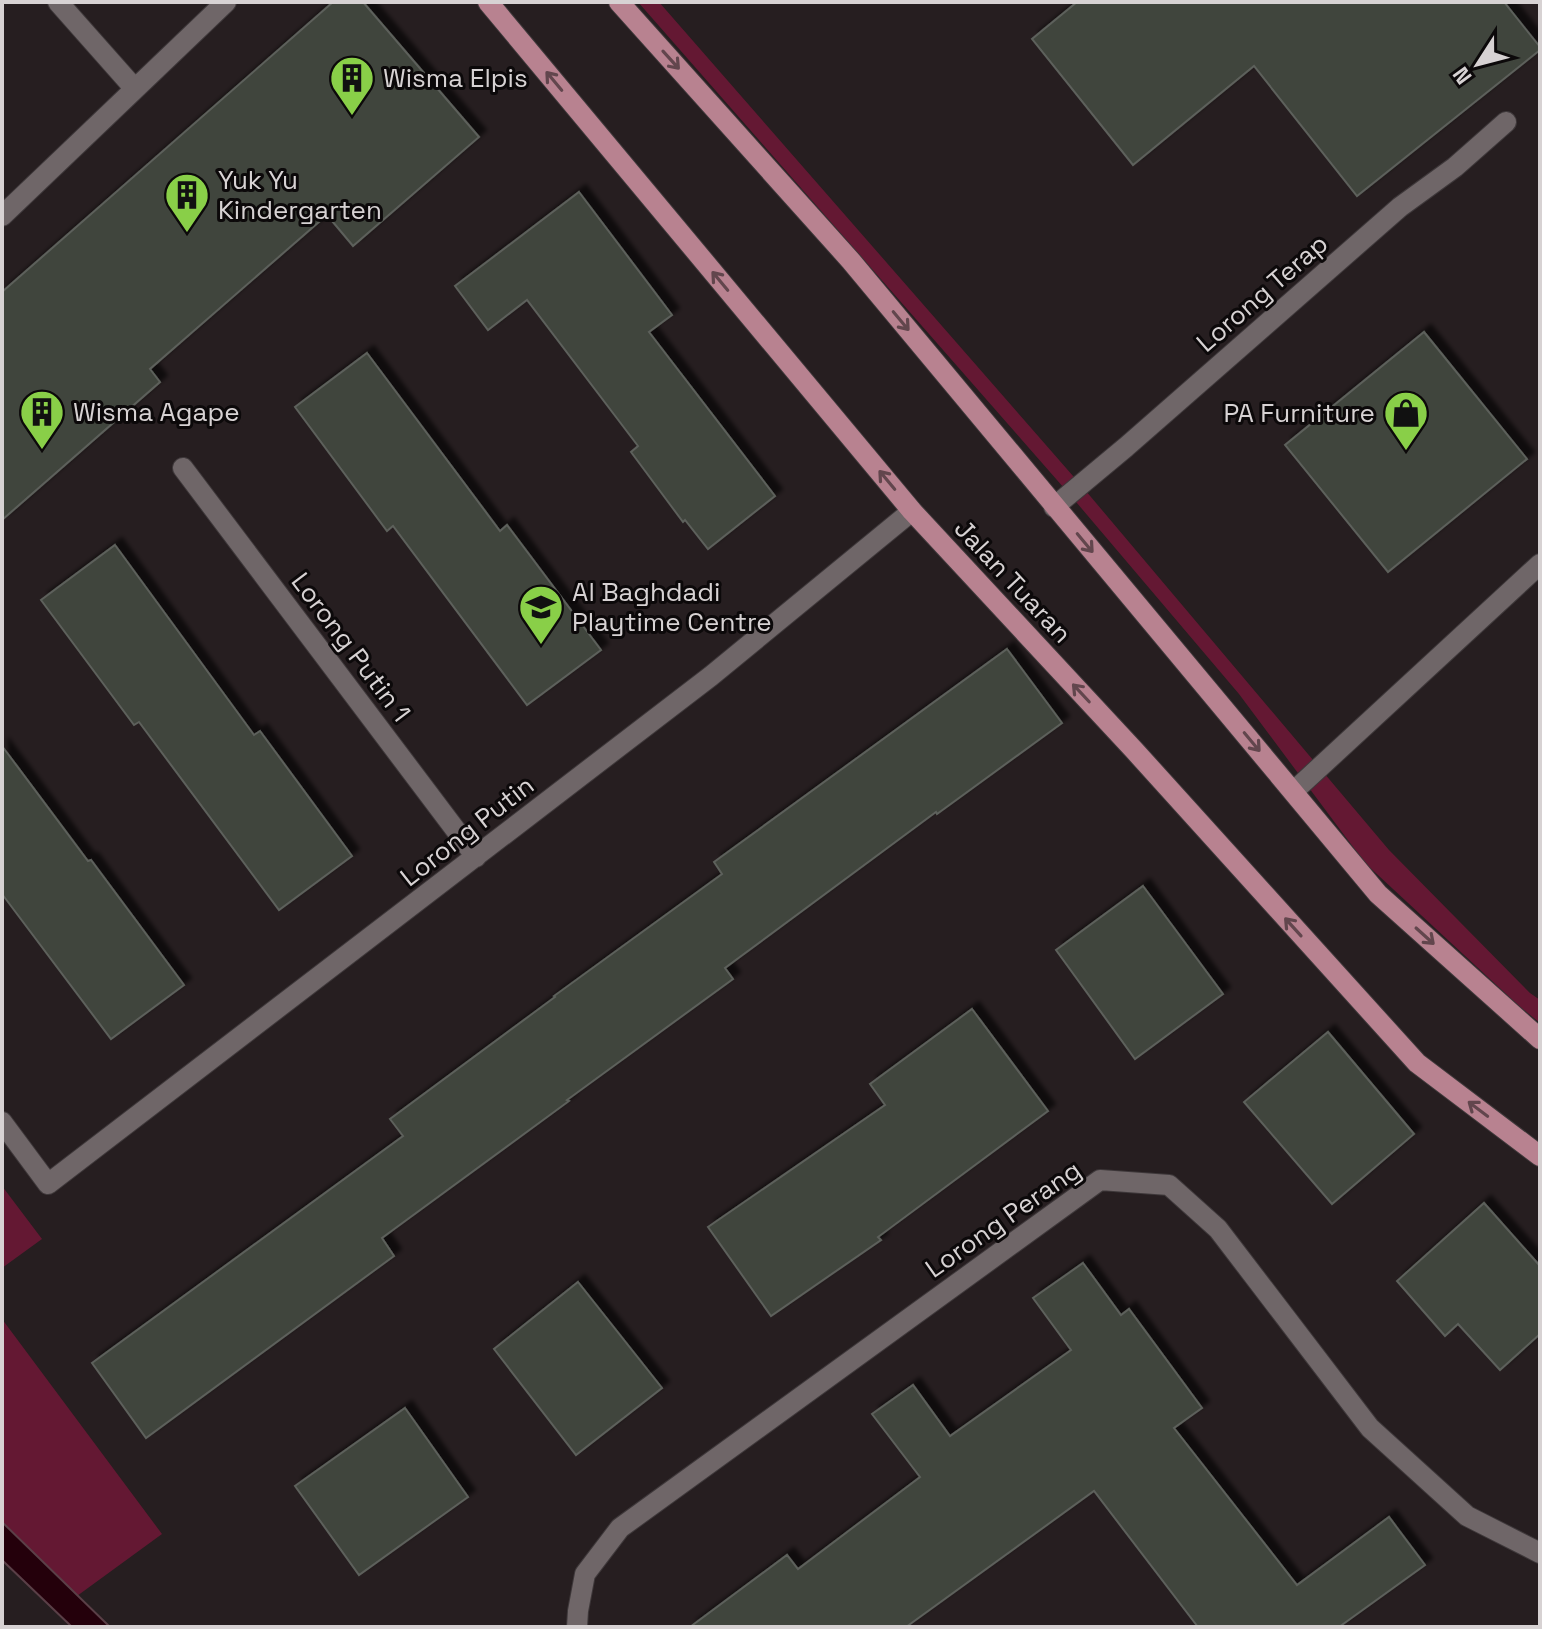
<svg xmlns="http://www.w3.org/2000/svg" width="1542" height="1629" font-family="'Space Grotesk',sans-serif">
<defs>
<filter id="shadow"><feDropShadow dx="7" dy="-7" stdDeviation="2" flood-color="#0009"/></filter>
</defs>
<rect width="100%" height="100%" fill="#261e20"/>
<path fill="#641833" d="M 638,2 L 659,2 L 1080,484 L 1389,850 L 1530,993 L 1540,1000 L 1540,1023 L 1519,1006 L 1365,863 L 1239,694 L 1071,496 Z
M 2,1186 L 42,1239 L 2,1268 Z
M 2,1319 L 162,1534 L 77,1596 L 2,1522 Z"/>
<path fill="#24000b" stroke="#5a3f47" stroke-width="2" d="M 2,1522 L 110,1627 L 72,1627 L 2,1560 Z"/>
<path fill="#41443e" stroke="#5d615b" stroke-width="2" filter="url(#shadow)" d="M 333,2 L 363,2 L 479,137 L 353,246 L 327,215 L 150,369 L 160,382 L 2,520 L 2,292 Z
M 1077,2 L 1504,2 L 1540,47 L 1540,50 L 1357,196 L 1254,66 L 1133,165 L 1032,39 Z
M 579,192 L 672,315 L 649,332 L 775,496 L 708,549 L 685,520 L 683,522 L 631,452 L 638,446 L 527,300 L 488,330 L 455,286 Z
M 1424,332 L 1527,459 L 1388,572 L 1285,445 Z
M 367,353 L 500,531 L 507,525 L 601,650 L 527,705 L 393,526 L 387,531 L 295,407 Z
M 115,545 L 254,735 L 260,731 L 352,856 L 279,910 L 139,722 L 134,725 L 41,600 Z
M 1007,649 L 1062,723 L 937,814 L 936,812 L 725,968 L 733,979 L 567,1100 L 569,1101 L 382,1238 L 394,1256 L 146,1438 L 92,1363 L 403,1136 L 390,1119 L 555,997 L 554,996 L 722,874 L 714,862 Z
M 2,746 L 88,861 L 91,860 L 184,985 L 111,1039 L 2,894 Z
M 1143,886 L 1223,994 L 1135,1059 L 1056,950 Z
M 972,1009 L 1048,1111 L 878,1237 L 881,1240 L 771,1316 L 708,1227 L 885,1105 L 870,1084 Z
M 1328,1032 L 1414,1134 L 1332,1204 L 1244,1102 Z
M 1484,1203 L 1540,1266 L 1540,1334 L 1500,1370 L 1458,1324 L 1445,1336 L 1397,1281 Z
M 1083,1263 L 1121,1315 L 1129,1309 L 1202,1408 L 1174,1428 L 1297,1585 L 1389,1517 L 1425,1565 L 1339,1627 L 1198,1627 L 1094,1491 L 906,1627 L 690,1627 L 787,1555 L 798,1569 L 920,1477 L 872,1414 L 913,1385 L 950,1436 L 1071,1350 L 1033,1298 Z
M 578,1282 L 662,1388 L 576,1455 L 494,1349 Z
M 405,1408 L 468,1497 L 359,1575 L 295,1486 Z"/>
<g fill="none" stroke-linecap="round" stroke-linejoin="round">
<g stroke="#3e383a" stroke-width="22">
<path id="service" d="M 135,89 L 226,2
M 2,216 L 135,89 L 58,2
M 1054,507 L 1126,447 L 1400,207 L 1455,167 L 1506,122"/>
</g>
<g stroke="#3e383a" stroke-width="22">
<path id="minor" d="M 183,468 L 476,857
M 1294,791 L 1540,564
M 2,1122 L 48,1184 L 711,676 L 912,511
M 577,1627 L 578,1611 L 585,1574 L 620,1528 L 1100,1180 L 1169,1185 L 1218,1229 L 1370,1428 L 1467,1516 L 1540,1553"/>
</g>
<g stroke="#3e383a" stroke-width="22">
<path id="primary" d="M 488,2 L 912,511 L 1134,750 L 1417,1063 L 1540,1156
M 619,2 L 851,261 L 1378,894 L 1540,1039"/>
</g>
<use href="#service" stroke="#6f6668" stroke-width="20"/>
<use href="#minor" stroke="#6f6668" stroke-width="20"/>
<use href="#primary" stroke="#b88290" stroke-width="20"/>
</g>
<defs><path id="oneway-shaft" d="M-6 0H5M1.5-3L5.5 0L1.5 3" fill="none" stroke-width="1.6" stroke-linecap="round" stroke-linejoin="round" transform="scale(2)"/></defs>
<g stroke="#62464d">
<use href="#oneway-shaft" transform="translate(671 60) rotate(48)"/>
<use href="#oneway-shaft" transform="translate(554 81) rotate(-130)"/>
<use href="#oneway-shaft" transform="translate(720 281) rotate(-130)"/>
<use href="#oneway-shaft" transform="translate(901 321) rotate(50)"/>
<use href="#oneway-shaft" transform="translate(887 480) rotate(-130)"/>
<use href="#oneway-shaft" transform="translate(1085 543) rotate(50)"/>
<use href="#oneway-shaft" transform="translate(1081 693) rotate(-133)"/>
<use href="#oneway-shaft" transform="translate(1252 742) rotate(50)"/>
<use href="#oneway-shaft" transform="translate(1293 927) rotate(-132)"/>
<use href="#oneway-shaft" transform="translate(1425 936) rotate(42)"/>
<use href="#oneway-shaft" transform="translate(1478 1109) rotate(-143)"/>
</g>
<defs>
<g id="building-pin" transform="scale(2.3)"><path d="M0 17L-7.5 6A9.5 9.5 0 1 1 7.5 6Z" fill="#89cf48" stroke="#0c090a"/><path d="M-4-6H4V6H1V3H-1V6H-4ZM-2.5-4.3h1.7v1.8h-1.7ZM.8-4.3h1.7v1.8H.8ZM-2.5-1h1.7V.8h-1.7ZM.8-1h1.7V.8H.8Z" fill="#111"/></g>
<g id="shop-pin" transform="scale(2.3)"><path d="M0 17L-7.5 6A9.5 9.5 0 1 1 7.5 6Z" fill="#89cf48" stroke="#0c090a"/><path d="M-5-2.5h2.3a2.7 3.5 0 0 1 5.4 0H5L5.5 6h-11ZM-1.5-2.5h3a1.5 2.3 0 0 0-3 0Z" fill="#111"/></g>
<g id="school-pin" transform="scale(2.3)"><path d="M0 17L-7.5 6A9.5 9.5 0 1 1 7.5 6Z" fill="#89cf48" stroke="#0c090a"/><path d="M0-5L7-2L0 1L-7-2ZM-4 1L0 2.5L4 1V4Q0 6-4 4Z" fill="#111"/></g>
</defs>
<g fill-rule="evenodd">
<use href="#building-pin" x="352" y="78"/>
<use href="#building-pin" x="187" y="195"/>
<use href="#building-pin" x="42" y="412"/>
<use href="#shop-pin" x="1406" y="413"/>
<use href="#school-pin" x="541" y="607"/>
</g>
<g text-anchor="middle" dominant-baseline="central" stroke-width="6" stroke-linejoin="round" paint-order="stroke">
<g font-size="26" fill="#d7d2d3" stroke="#0c090a" text-anchor="start">
<text x="383" y="78">Wisma Elpis</text>
<text x="218" y="180">Yuk Yu<tspan x="218" dy="30">Kindergarten</tspan></text>
<text x="73" y="412">Wisma Agape</text>
<text x="1375" y="413" text-anchor="end">PA Furniture</text>
<text x="572" y="592">Al Baghdadi<tspan x="572" dy="30">Playtime Centre</tspan></text>
</g>
<g font-size="26" fill="#d7d2d3" stroke="#0c090a">
<text transform="translate(1262 293) rotate(-41)">Lorong Terap</text>
<text transform="translate(1013 581) rotate(47)">Jalan Tuaran</text>
<text transform="translate(351 647) rotate(53)">Lorong Putin 1</text>
<text transform="translate(467 831) rotate(-38)">Lorong Putin</text>
<text transform="translate(1003 1219) rotate(-35)">Lorong Perang</text>
</g>
</g>
<rect width="1542" height="1629" fill="none" stroke="#d7d2d3" stroke-width="8"/>
<g transform="translate(1478 64) rotate(234)" stroke="#0c090a" stroke-width="6" paint-order="stroke">
<path d="M0-6L14 30L0 20L-14 30Z" fill="#d7d2d3"/>
<text y="-12" font-size="22" font-weight="bold" text-anchor="middle" fill="#d7d2d3">N</text>
</g>
</svg>
